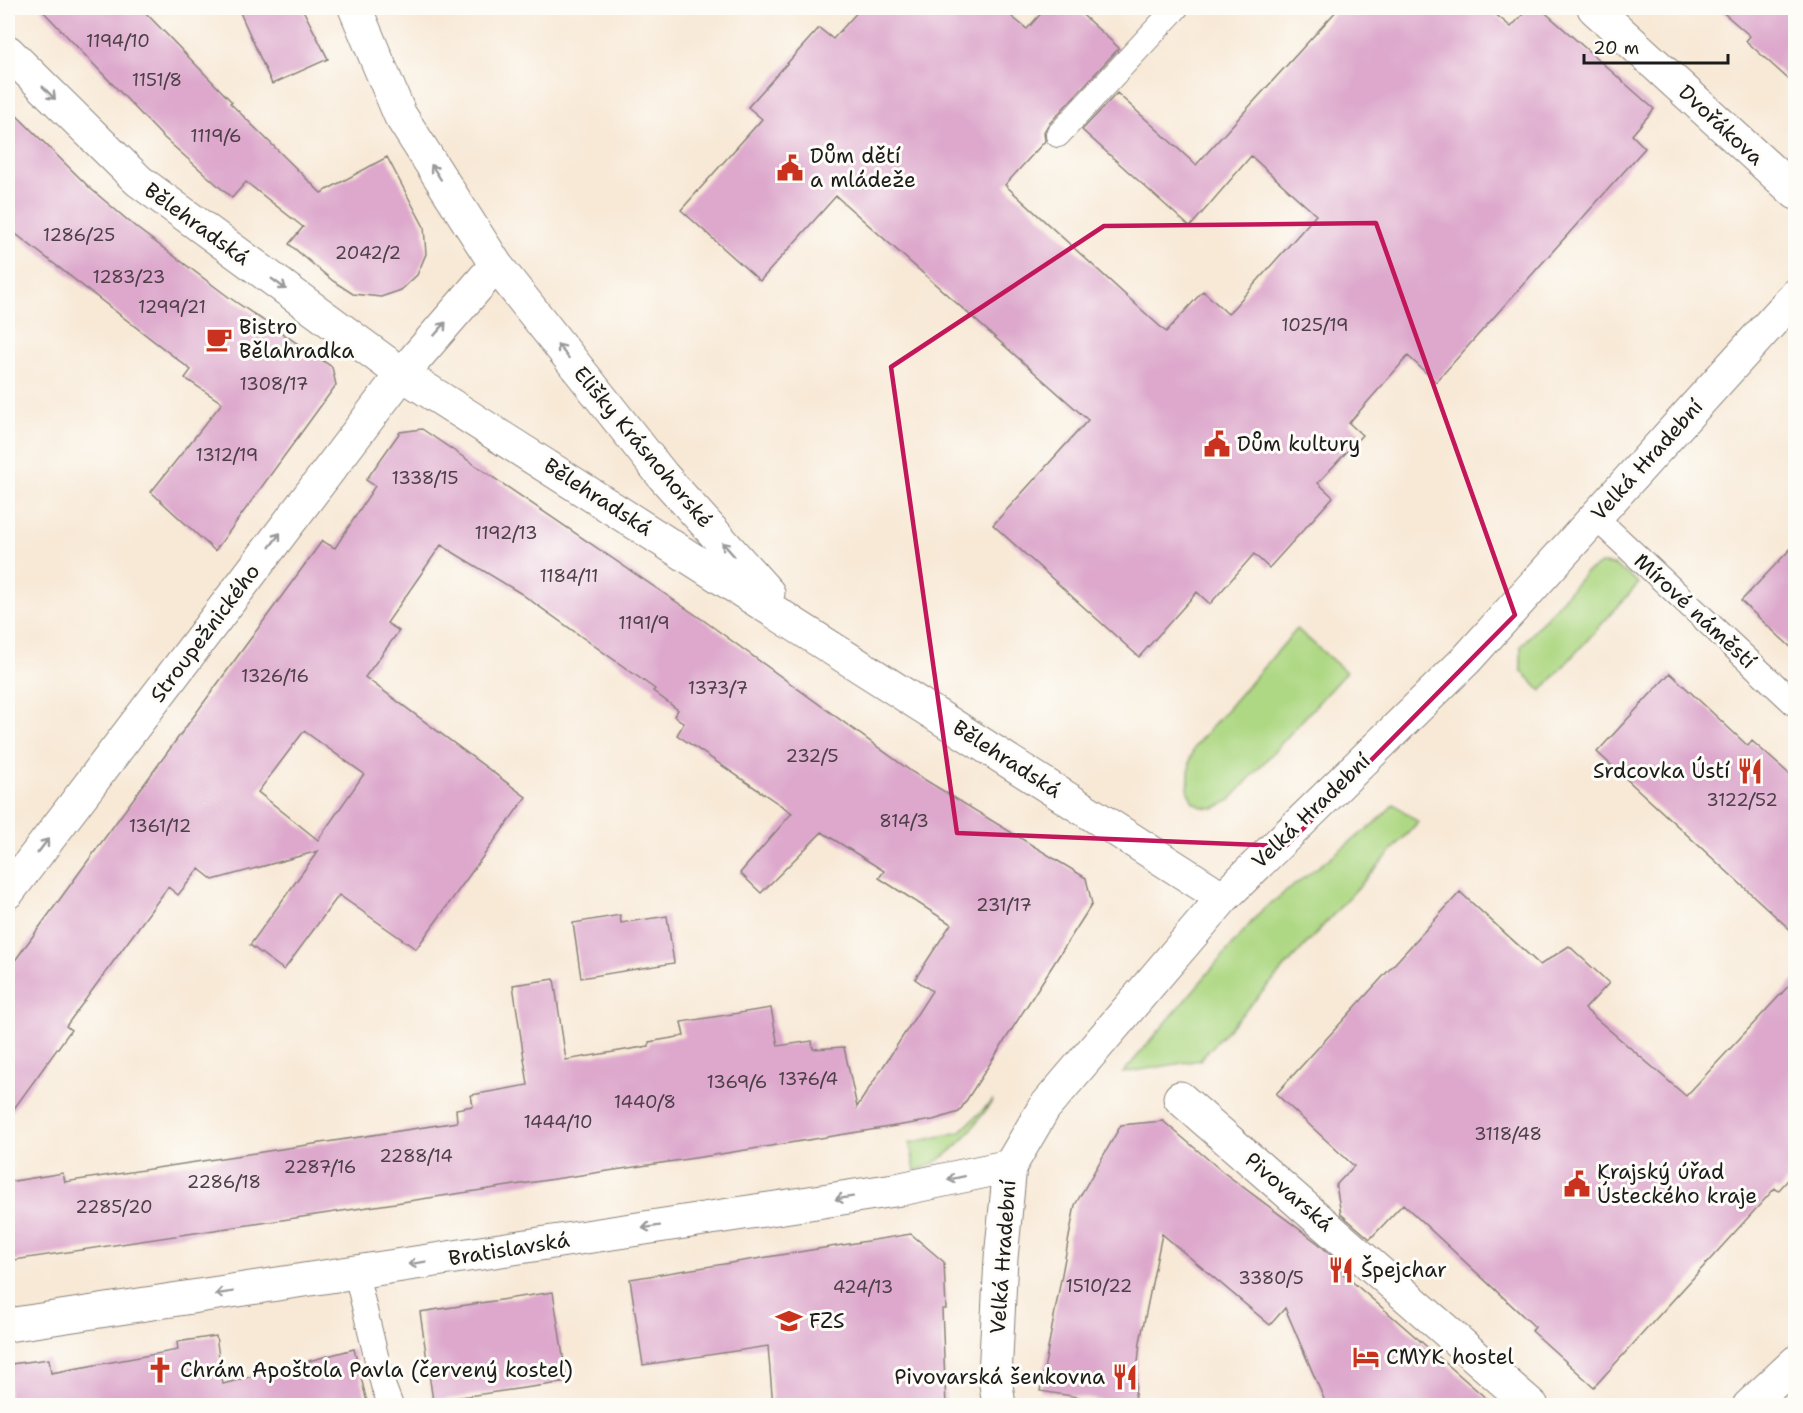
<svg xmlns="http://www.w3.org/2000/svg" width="1803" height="1413" font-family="'Shantell Sans',sans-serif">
<rect width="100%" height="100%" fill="#fdfcf7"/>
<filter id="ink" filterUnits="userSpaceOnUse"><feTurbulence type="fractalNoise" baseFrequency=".0167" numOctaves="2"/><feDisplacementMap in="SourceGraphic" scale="12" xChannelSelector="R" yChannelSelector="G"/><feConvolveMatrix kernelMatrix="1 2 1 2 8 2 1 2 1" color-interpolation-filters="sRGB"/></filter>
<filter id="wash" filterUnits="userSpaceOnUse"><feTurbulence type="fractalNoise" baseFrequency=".008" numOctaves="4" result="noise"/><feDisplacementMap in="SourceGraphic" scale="24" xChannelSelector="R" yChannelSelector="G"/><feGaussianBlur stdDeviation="1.35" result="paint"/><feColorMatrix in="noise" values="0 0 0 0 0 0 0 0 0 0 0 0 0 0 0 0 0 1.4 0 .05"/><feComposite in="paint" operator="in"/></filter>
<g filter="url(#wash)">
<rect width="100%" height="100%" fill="#f8e9d7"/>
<path fill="#afd884" stroke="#667a50" stroke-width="1.5" d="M 1601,564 L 1614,565 L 1639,583 L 1541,691 L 1521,670 L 1521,646 L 1586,572 Z
M 1297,629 L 1346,672 L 1229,801 L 1215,808 L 1202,807 L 1193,802 L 1188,792 L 1190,759 L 1195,746 Z
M 1394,804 L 1418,822 L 1200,1060 L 1123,1073 L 1261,911 L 1376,822 Z
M 993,1100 C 971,1131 952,1160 915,1171 L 910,1143 L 960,1132 Z"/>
<g id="blocks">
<path fill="#dda8cc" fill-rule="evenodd" d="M 40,8 L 141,8 L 232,102 L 230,103 L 321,193 L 387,157 L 424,227 L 426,254 L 417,275 L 401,290 L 381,297 L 353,294 L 333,281 L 289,244 L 303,227 L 246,182 L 232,198 L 162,136 Z
M 238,8 L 302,8 L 328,59 L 272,84 Z
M 861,8 L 1001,8 L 1027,29 L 1046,8 L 1075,8 L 1119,48 L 1048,125 L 1044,132 L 1045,141 L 1005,185 L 1166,332 L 1203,291 L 1228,314 L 1316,215 L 1251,156 L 1190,227 L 1082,130 L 1117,93 L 1196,165 L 1339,8 L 1488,8 L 1511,27 L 1529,8 L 1540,8 L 1654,109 L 1632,135 L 1645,148 L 1436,382 L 1408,356 L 1349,423 L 1362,435 L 1318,483 L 1333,497 L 1269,568 L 1254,554 L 1210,604 L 1197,592 L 1139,657 L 993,525 L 1088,420 L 836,196 L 760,281 L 681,210 L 762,119 L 748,107 L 819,28 L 833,39 Z
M 1718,8 L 1796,8 L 1796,86 L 1746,41 L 1750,36 Z
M 8,107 L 91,189 L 138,229 L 230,298 L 332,367 L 336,385 L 215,551 L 151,492 L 222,403 L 185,378 L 191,370 L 8,228 Z
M 422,429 L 706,622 L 912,772 L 1086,878 L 1092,904 L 959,1112 L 933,1120 L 708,1156 L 8,1261 L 8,1182 L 63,1173 L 65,1182 L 457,1122 L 456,1109 L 473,1106 L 471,1095 L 528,1085 L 513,985 L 554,979 L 566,1060 L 649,1046 L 649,1042 L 684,1036 L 681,1022 L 771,1008 L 778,1046 L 812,1041 L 813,1049 L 844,1047 L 857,1107 L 932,991 L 915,979 L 951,924 L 879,878 L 884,871 L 822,832 L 761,893 L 740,873 L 792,813 L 677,735 L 684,723 L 674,716 L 678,710 L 653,691 L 655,689 L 520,593 L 441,545 L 387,623 L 399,631 L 365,677 L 526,797 L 416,949 L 339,895 L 284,970 L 250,945 L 318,851 L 213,880 L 199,869 L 178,895 L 168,887 L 66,1026 L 71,1030 L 8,1117 L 8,970 L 322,541 L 335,548 L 375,486 L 366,480 L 400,432 ZM 304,731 L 364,774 L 318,840 L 258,792 Z
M 1796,543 L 1796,652 L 1741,601 Z
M 1670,673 L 1748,746 L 1752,741 L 1796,780 L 1796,935 L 1597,752 Z
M 1460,892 L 1540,965 L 1569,946 L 1609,983 L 1585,1009 L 1686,1096 L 1796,978 L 1796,1171 L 1778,1191 L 1775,1188 L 1594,1387 L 1532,1331 L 1535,1327 L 1403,1204 L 1370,1239 L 1341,1214 L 1336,1185 L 1354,1166 L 1276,1094 Z
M 620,915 L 621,923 L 667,916 L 674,963 L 581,978 L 573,923 Z
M 1163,1121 L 1223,1172 L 1319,1244 L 1344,1267 L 1340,1271 L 1495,1406 L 1327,1406 L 1285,1308 L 1270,1325 L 1162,1234 L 1140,1342 L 1134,1406 L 1040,1391 L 1075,1205 L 1121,1125 Z
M 911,1234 L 944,1262 L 946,1309 L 942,1309 L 946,1406 L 773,1406 L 768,1346 L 643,1365 L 630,1279 Z
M 553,1292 L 567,1382 L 433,1401 L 420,1312 Z
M 216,1336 L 223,1384 L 354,1349 L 368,1406 L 8,1406 L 11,1364 L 49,1359 L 51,1373 L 178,1350 L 177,1342 Z"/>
</g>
</g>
<g filter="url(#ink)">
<use href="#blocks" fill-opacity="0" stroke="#8a827a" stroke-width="1.5"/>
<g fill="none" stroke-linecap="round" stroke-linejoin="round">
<g stroke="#8a827a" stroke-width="26">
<path id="service" d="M 1058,135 L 1176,8
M 1595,517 L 1796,705
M 356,1273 L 383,1385 L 391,1406"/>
</g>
<g stroke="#8a827a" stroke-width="35">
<path id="minor" d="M 1594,8 L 1796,193
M 8,52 L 139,181 L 402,374 L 1223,898
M 496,265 L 663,476 L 768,593
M 8,892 L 402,374 L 496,265 L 400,115 L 355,8
M 1180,1098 L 1532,1406
M 8,1325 L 901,1189 L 1010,1166
M 999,1406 L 995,1377 L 1001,1258 L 1010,1166 L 1044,1108 L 1223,898 L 1467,659 L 1796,295
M 1749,1406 L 1796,1362"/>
</g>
<use href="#service" stroke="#fff" stroke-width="24"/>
<use href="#minor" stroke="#fff" stroke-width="33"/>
</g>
<defs><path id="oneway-shaft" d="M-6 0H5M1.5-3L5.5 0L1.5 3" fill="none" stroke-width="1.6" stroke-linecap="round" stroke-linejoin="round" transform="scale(1.5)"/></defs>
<g stroke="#999">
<use href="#oneway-shaft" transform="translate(49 93) rotate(45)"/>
<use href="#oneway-shaft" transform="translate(436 172) rotate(-123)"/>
<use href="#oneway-shaft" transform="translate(279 284) rotate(36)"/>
<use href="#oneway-shaft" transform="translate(440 329) rotate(-49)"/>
<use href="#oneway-shaft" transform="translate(563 351) rotate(-129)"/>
<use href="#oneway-shaft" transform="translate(275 540) rotate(-53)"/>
<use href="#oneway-shaft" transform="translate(728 549) rotate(-132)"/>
<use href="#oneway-shaft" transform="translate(43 846) rotate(-53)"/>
<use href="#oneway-shaft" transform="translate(956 1178) rotate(168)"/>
<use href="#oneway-shaft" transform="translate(844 1198) rotate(171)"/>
<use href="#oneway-shaft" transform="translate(651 1227) rotate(171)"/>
<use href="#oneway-shaft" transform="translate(417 1263) rotate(171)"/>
<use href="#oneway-shaft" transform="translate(224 1293) rotate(171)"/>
</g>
</g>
<path fill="none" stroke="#c2185b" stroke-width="4.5" stroke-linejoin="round" d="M 1376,223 L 1515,615 L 1286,846 L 957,833 L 891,367 L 1104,226 Z"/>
<defs>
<g id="civic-bare" transform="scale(2.07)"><path d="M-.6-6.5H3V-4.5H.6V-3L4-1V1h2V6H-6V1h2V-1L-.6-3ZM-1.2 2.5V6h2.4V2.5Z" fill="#c8321e" stroke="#fdfcf7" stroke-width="2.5" paint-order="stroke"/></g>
<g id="cafe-bare" transform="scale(2.07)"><path d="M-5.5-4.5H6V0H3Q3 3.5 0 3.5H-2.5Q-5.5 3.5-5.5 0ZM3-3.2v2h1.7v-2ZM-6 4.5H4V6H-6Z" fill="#c8321e" stroke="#fdfcf7" stroke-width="2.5" paint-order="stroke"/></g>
<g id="restaurant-bare" transform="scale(2.07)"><path d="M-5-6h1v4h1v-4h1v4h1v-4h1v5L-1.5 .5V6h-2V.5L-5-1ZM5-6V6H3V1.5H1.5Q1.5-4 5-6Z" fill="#c8321e" stroke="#fdfcf7" stroke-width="2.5" paint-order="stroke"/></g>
<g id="university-bare" transform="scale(2.07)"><path d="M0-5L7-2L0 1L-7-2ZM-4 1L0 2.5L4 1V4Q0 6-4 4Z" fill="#c8321e" stroke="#fdfcf7" stroke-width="2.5" paint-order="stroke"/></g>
<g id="hotel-bare" transform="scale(2.07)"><path d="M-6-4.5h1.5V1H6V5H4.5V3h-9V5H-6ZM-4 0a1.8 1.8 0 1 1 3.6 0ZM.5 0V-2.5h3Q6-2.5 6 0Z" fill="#c8321e" stroke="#fdfcf7" stroke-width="2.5" paint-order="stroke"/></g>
<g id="church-bare" transform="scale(2.07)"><path d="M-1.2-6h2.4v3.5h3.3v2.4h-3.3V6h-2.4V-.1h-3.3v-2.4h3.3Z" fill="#c8321e" stroke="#fdfcf7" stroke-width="2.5" paint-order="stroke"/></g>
</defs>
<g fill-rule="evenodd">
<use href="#civic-bare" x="790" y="168"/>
<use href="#cafe-bare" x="219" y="339"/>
<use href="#civic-bare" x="1217" y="444"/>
<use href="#restaurant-bare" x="1750" y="771"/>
<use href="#civic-bare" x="1577" y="1184"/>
<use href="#restaurant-bare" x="1341" y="1270"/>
<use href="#university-bare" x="789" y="1321"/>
<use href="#hotel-bare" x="1366" y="1357"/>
<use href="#church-bare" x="160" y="1370"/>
<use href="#restaurant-bare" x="1125" y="1377"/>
</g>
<g text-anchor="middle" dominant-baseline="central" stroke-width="6" stroke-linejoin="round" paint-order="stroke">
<g font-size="18" fill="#4c3f48">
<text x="118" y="41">1194/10</text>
<text x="157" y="80">1151/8</text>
<text x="216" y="136">1119/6</text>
<text x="79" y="235">1286/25</text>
<text x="368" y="253">2042/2</text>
<text x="129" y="277">1283/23</text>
<text x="172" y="307">1299/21</text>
<text x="1315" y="325">1025/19</text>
<text x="274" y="384">1308/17</text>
<text x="227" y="455">1312/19</text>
<text x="425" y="478">1338/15</text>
<text x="506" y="533">1192/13</text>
<text x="569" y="576">1184/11</text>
<text x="644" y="623">1191/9</text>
<text x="275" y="676">1326/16</text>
<text x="718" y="688">1373/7</text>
<text x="812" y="756">232/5</text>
<text x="1742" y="800">3122/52</text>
<text x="904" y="821">814/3</text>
<text x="160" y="826">1361/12</text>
<text x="1004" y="905">231/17</text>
<text x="808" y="1079">1376/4</text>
<text x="737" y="1082">1369/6</text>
<text x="645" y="1102">1440/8</text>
<text x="558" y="1122">1444/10</text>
<text x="1508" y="1134">3118/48</text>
<text x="416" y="1156">2288/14</text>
<text x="320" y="1167">2287/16</text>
<text x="224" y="1182">2286/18</text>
<text x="114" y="1207">2285/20</text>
<text x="1271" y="1278">3380/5</text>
<text x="1099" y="1286">1510/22</text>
<text x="863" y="1287">424/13</text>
</g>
<g font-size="21" fill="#1c1c1c" stroke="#fdfcf7">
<text transform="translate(1721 125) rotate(43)">Dvořákova</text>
<text transform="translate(197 224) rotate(36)">Bělehradská</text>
<text transform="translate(643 447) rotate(50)">Elišky Krásnohorské</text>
<text transform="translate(1647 460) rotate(-48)">Velká Hradební</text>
<text transform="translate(598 497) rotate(33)">Bělehradská</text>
<text transform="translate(1695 611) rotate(43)">Mírové náměstí</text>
<text transform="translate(205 633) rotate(-53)">Stroupežnického</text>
<text transform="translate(1007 759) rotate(33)">Bělehradská</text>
<text transform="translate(1311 811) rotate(-44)">Velká Hradební</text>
<text transform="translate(1289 1192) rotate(41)">Pivovarská</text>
<text transform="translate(509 1249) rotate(-9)">Bratislavská</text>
<text transform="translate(1003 1257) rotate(-86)">Velká Hradební</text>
</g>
<g font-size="21" fill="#1c1c1c" stroke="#fdfcf7" text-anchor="start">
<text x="810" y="156">Dům dětí<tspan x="810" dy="24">a mládeže</tspan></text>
<text x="239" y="327">Bistro<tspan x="239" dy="24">Bělahradka</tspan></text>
<text x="1237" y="444">Dům kultury</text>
<text x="1730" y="771" text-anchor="end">Srdcovka Ústí</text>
<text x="1597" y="1172">Krajský úřad<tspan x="1597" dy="24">Ústeckého kraje</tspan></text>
<text x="1361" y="1270">Špejchar</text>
<text x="809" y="1321">FZS</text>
<text x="1386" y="1357">CMYK hostel</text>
<text x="180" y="1370">Chrám Apoštola Pavla (červený kostel)</text>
<text x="1105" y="1377" text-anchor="end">Pivovarská šenkovna</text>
</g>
</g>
<rect width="1803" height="1413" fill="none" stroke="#fdfcf7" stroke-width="30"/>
<path d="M1584 54v9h144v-9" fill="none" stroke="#1c1c1c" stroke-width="3"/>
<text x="1593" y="54" font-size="18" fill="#1c1c1c" stroke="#fdfcf7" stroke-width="4.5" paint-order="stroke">20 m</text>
</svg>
